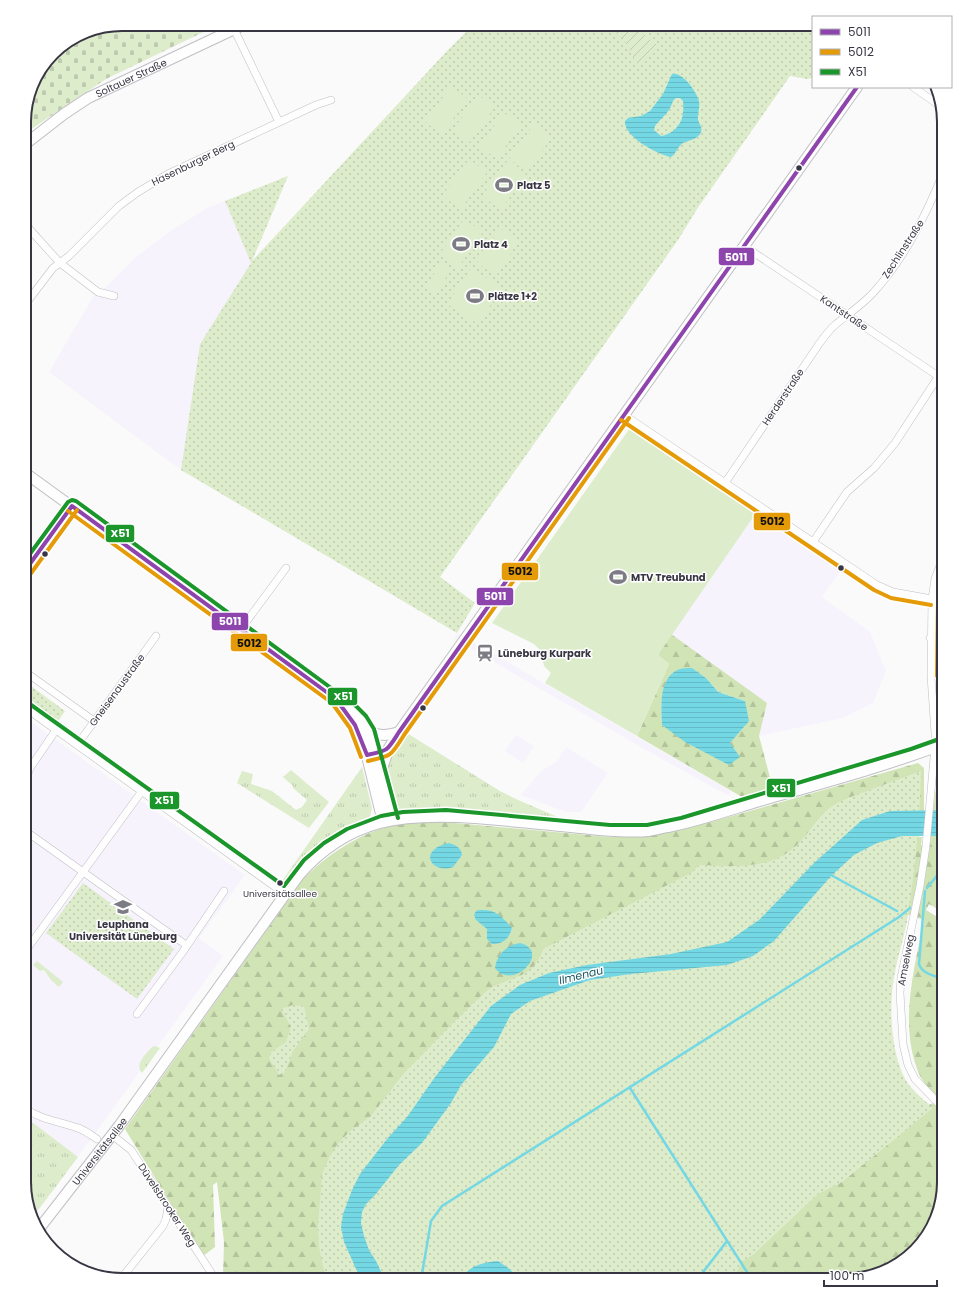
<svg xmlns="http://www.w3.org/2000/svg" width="968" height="1304" font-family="Poppins,sans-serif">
<defs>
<pattern id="grass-tufts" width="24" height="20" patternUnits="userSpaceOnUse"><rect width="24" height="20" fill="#ddeccb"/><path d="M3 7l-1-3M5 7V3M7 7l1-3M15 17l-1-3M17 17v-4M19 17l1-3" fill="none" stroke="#becbb0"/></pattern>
<pattern id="forest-firs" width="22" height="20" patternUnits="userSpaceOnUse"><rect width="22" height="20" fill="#d0e4b5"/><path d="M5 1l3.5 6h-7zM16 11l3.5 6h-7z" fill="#b3c49d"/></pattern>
<pattern id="cemetery-stones" width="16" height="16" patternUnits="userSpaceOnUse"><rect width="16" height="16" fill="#ddeccb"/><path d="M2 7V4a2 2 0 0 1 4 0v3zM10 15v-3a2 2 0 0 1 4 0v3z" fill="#becbb0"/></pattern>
<pattern id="park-dots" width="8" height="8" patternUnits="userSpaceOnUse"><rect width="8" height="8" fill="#ddeccb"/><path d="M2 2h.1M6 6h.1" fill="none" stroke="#becbb0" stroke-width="1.8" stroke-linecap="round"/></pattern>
<pattern id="garden-furrows" width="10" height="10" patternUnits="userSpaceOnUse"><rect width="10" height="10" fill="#ddeccb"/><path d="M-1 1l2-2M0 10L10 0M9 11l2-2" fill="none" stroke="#becbb0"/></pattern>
<pattern id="water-rules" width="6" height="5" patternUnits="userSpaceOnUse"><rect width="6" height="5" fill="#74d8e4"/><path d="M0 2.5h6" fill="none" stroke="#65bac5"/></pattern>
</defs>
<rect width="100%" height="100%" fill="#fafafa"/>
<path fill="#f6f3fc" d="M 225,201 L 251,263 L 200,344 L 181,470 L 49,372 L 93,297 L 107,286 L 136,257 L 172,230 L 207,208 Z
M 756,513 L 841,570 L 822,597 L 870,632 L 886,671 L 873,703 L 843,718 L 759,736 L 767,703 L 671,635 Z
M 457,633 L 731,791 L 729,796 L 667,762 L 454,639 Z
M 24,717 L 245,875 L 199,938 L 223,956 L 78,1157 L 24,1116 Z
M 516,735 L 534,746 L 523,763 L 505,751 Z
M 566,747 L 608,773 L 581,812 L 566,812 L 521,795 L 542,770 L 557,762 Z"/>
<path fill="url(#grass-tufts)" d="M 401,735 L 410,735 L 500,791 L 518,800 L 567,821 C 511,815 456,807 400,812 L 390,802 L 383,771 Z
M 362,767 L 372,808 L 370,817 L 364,822 L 336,835 L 313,851 L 286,880 L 282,881 Z
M 291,770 L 311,787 L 329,802 L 309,828 L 237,783 L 242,771 L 253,774 L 251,784 L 272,791 L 296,810 L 302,807 L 307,800 L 293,788 L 293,786 L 283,777 Z
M 37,961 L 63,982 L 59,987 L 51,980 L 44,970 L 40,971 L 33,965 Z
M 155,1046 L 160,1048 L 142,1073 C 134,1064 146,1054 152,1047 Z
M 24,1116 L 78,1157 L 39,1209 L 33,1213 L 24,1182 Z"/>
<path fill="url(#forest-firs)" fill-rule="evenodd" d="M 671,634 L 767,703 L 759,736 L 773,789 L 742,797 L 637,736 L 669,664 L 658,655 ZM 707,679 L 718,692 L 745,701 L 730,744 L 662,725 L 661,704 L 666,681 Z
M 918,763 L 924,768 L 924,811 L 890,811 L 359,1280 L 219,1280 L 223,1276 L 224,1242 L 217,1182 L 213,1185 L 215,1247 L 203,1256 L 125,1129 L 303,879 C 335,848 370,826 415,822 C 424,821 434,822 443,822 L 609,837 L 647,837 L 711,822 ZM 512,928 L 510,934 L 506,939 L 487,939 L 487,929 Z
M 944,764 L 944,810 L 933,811 L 939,765 Z
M 902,836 L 922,837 L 921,845 L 930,846 L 931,836 L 944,836 L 944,913 L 929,904 L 926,910 L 944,921 L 944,1183 L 931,1231 L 900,1264 L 847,1280 L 726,1280 L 748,1254 L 828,1177 L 922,1108 L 940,1100 C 934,1093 924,1084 920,1076 C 898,1027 914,970 924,920 L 846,895 Z"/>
<path fill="url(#cemetery-stones)" d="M 122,24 L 220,24 L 106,79 L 24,134 L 24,115 L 34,78 L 57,48 L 84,31 Z"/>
<path fill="url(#park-dots)" d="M 474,24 L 813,24 L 813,78 L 807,79 L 790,76 L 699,206 L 678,240 L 440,577 L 475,603 L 457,633 L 181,470 L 200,344 L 251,263 L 225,201 L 288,176 L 252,261 L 447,51 Z
M 24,681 L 65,711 L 55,726 L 24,704 Z
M 921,771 C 920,820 915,868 908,916 C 904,939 896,961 893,984 C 889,1012 892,1052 904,1077 C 910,1089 923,1099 933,1108 L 842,1182 L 818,1194 L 754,1254 L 743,1261 L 732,1280 L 326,1280 L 319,1247 L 318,1227 L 322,1174 L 329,1158 L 336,1146 L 349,1132 L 371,1116 L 404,1073 L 453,1023 L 483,994 L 494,986 L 524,974 L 533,967 L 540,957 L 543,949 L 691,873 L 699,865 C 733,866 770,871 797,845 C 809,834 817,817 831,807 C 841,800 853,796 864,792 C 883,785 902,778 921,771 Z
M 83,883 L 174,949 L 137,999 L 46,933 Z
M 293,1005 L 304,1006 L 309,1029 L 293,1051 L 285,1072 L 279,1075 L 269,1058 L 271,1052 L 286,1042 L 291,1027 L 281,1009 Z"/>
<path fill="url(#garden-furrows)" d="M 604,24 L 630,24 L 659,46 L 640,64 L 633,57 L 624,39 Z"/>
<path fill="#ddeccb" d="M 451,86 L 468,99 L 442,134 L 425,122 Z
M 478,95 L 495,107 L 470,142 L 453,130 Z
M 503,112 L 521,124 L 497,159 L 480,147 Z
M 534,124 L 552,137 L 527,172 L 509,159 Z
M 469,159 L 487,172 L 461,209 L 442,196 Z
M 508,160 L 526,174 L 501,210 L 482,196 Z
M 464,219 L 483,232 L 458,268 L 439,255 Z
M 500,228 L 519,241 L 496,276 L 477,263 Z
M 441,263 L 451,270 L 436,293 L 426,286 Z
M 471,268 L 502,288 L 478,324 L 447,304 Z
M 630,428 L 756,513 L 658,655 L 669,664 L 637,736 L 545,683 L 551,673 L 544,666 L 540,650 L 534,644 L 492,623 Z"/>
<path fill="url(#water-rules)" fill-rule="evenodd" d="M 672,74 C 683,72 696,91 699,101 C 700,107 698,112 698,117 C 697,122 703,126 701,132 C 698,140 688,140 683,143 C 677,147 676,154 671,157 C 658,155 623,136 625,121 L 628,118 L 641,116 L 650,111 L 663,94 ZM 676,98 L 680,98 L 683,101 C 684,113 683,123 673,131 C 669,133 665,136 661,136 L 654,130 L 655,126 C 660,119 667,115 671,106 C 673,102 672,101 676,98 Z
M 692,668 L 707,679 L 718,692 L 745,701 L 749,721 L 730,743 L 740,757 L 729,765 L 685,742 L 662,725 C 661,709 659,682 674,672 C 679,668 686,668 692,668 Z
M 944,810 L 944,836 L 902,836 L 877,843 L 854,855 L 831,876 L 774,941 L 753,956 L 727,965 L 631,974 L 590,980 L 530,1001 L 511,1014 L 494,1047 L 461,1085 L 451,1103 L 422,1143 L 399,1165 L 375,1195 L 366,1204 L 362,1212 L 361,1223 L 364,1236 L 369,1250 L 376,1261 L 385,1280 L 361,1280 L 344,1242 L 341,1227 L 343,1214 L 352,1190 L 360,1174 L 387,1139 L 407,1117 L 435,1077 L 491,1006 L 520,985 L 549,973 L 587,965 L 671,954 L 727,942 L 759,920 L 814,863 L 862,820 L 890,811 Z
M 449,843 C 455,845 461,847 462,855 L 453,867 C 432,875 416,850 449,843 Z
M 479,910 C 497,909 501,916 512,928 C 510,938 502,945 492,944 L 487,939 L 487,929 L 476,920 L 474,915 L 476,911 Z
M 520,943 C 552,951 513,992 495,968 C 497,954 507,945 520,943 Z
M 498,1261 L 511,1270 L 515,1280 L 460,1280 C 470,1265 481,1263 498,1261 Z"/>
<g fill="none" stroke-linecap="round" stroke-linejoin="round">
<path stroke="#74d8e4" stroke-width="2.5" d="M 829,874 L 897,911
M 927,888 L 944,867
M 925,891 L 919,964 C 922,974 935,976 944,979
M 630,1088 L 752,1280
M 421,1280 L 431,1221 L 442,1206 L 899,917 L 910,908
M 697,1280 L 727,1241"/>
<g stroke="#c0bfc4" stroke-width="8">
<path id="street" d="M 234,29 L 279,122
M 913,87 L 939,105
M 24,223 L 60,263 L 69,256 L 119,206 L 138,192 L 168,174 L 316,105 L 331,100
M 744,246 L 944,380
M 24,306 L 53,268 L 60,263 L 98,292 L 114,296
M 624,415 L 877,585 L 893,592 L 932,599
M 725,483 L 819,344 C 824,337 829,330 835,325 C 848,314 862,305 873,293 C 905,258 926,215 944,171
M 813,542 L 847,492 L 874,468 L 895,443 L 944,368
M 24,572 L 72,506
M 241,629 L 286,568
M 930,638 L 944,647
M 24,671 L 94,721
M 931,676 L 944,667
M 24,707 L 285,894
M 77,745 L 156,636
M 24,785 L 30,768 L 56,730
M 24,830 L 186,945
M 24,953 L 142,791
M 137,1014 L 182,953 L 224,891
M 24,1108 C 40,1119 57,1121 75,1127 C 83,1129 90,1134 97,1139
M 944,1109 L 915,1079 L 908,1065 L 903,1044 L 900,993 L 901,978 L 920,886 L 926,846 L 935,747 L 935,733 L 931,676 L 932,599 L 935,579 L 944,555
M 112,1135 L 131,1150 L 216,1280
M 120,1280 L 163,1226 L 166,1219 L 168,1207"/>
</g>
<g stroke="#c0bfc4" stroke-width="12">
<g id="secondary">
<path id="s1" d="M 24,145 L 64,114 L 88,98 L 245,24"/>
<path d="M 24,472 L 353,711 L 361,720 L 368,731 L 392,820"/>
<path d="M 349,714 L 360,733 L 364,744 L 383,822"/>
<path d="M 368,731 C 380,736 386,736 399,732"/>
<path d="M 380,774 L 389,748 L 399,732 L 857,87"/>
<path id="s2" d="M 38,1230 L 119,1126 L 299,875 C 349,818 404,813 475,818 C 510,821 545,824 580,828 C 602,830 626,833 648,831 C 654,830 661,828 668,827 C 698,821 727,811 756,802 C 819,784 883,767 944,744"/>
</g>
</g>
<use href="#street" stroke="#fefefe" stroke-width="7"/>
<use href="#secondary" stroke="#fefefe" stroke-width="10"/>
<g stroke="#fff" stroke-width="7">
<path id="bus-1" d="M 72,506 L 336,699 L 355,725 L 367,755
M 24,572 L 72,506
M 367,755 C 389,750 387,751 399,732 L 857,87"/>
</g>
<g stroke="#fff" stroke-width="7">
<path id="bus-2" d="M 621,420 L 874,590 L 891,598 L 931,605
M 68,511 L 332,703 L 350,728 L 361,757
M 29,576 L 77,510
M 937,676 L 938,599
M 368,761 C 392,756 391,756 404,735 L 629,418"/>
</g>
<g stroke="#fff" stroke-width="7">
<path id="bus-3" d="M 24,562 L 68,502 L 72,500 L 76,501 L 357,707 L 366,716 L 374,729 L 398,818
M 27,702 L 284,886 L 304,860 L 324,843 L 347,829 L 381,816 L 403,812 L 446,810 L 610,825 L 647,825 L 681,818 L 911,749 L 942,738"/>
</g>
<use href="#bus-1" stroke="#8e44ad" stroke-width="4"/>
<use href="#bus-2" stroke="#e49b07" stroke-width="4"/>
<use href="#bus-3" stroke="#1a962b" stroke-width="4"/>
</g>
<defs>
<g id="stadium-bare" transform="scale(1.38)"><path d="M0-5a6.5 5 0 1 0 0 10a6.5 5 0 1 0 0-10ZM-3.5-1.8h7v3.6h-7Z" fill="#7d7b83" stroke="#fff" stroke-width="2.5" paint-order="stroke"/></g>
<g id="station-bare" transform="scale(1.38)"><path d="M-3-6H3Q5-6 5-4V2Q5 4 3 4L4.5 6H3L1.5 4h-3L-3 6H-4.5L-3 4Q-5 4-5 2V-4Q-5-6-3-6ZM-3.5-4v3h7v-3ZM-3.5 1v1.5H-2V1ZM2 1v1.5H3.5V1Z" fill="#7d7b83" stroke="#fff" stroke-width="2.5" paint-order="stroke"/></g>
<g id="university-bare" transform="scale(1.38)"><path d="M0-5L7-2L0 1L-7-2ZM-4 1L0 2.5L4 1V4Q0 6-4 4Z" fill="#7d7b83" stroke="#fff" stroke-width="2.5" paint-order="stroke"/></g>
</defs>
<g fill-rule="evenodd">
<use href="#stadium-bare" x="504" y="185"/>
<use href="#stadium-bare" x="461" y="244"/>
<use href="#stadium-bare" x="475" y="296"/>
<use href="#stadium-bare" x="618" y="577"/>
<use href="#station-bare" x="485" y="653"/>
<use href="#university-bare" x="123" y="907"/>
</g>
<g fill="#393643" stroke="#fff" stroke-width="1.5">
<circle cx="799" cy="168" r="3.5"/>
<circle cx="45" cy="554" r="3.5"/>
<circle cx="841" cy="568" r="3.5"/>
<circle cx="423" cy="708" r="3.5"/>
<circle cx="280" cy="883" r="3.5"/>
</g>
<g text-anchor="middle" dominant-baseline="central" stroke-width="3" stroke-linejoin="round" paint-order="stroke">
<g font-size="9" fill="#393643" stroke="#fff">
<text x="280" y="894">Universitätsallee</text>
</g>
<g font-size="10" fill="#393643" stroke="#fff">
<text stroke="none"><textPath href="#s1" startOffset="127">Soltauer Straße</textPath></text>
<text transform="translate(193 163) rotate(-26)">Hasenburger Berg</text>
<text transform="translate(903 249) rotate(-57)">Zechlinstraße</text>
<text transform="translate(844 313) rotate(34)">Kantstraße</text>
<text transform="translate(783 397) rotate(-56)">Herderstraße</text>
<text transform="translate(117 690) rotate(-54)">Gneisenaustraße</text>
<text transform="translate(906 960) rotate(-79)">Amselweg</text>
<text stroke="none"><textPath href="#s2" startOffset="100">Universitätsallee</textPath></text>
<text transform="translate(167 1205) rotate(57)">Düvelsbrooker Weg</text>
</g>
<g font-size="10" font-weight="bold" fill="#393643" stroke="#fff" text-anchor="start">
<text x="517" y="185">Platz 5</text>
<text x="474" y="244">Platz 4</text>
<text x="488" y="296">Plätze 1+2</text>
<text x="631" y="577">MTV Treubund</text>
<text x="498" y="653">Lüneburg Kurpark</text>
<text x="123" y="924" text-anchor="middle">Leuphana<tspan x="123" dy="12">Universität Lüneburg</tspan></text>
</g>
<g font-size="11" font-style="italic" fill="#1c565d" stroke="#fff">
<text transform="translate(581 975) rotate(-14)">Ilmenau</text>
</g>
</g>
<path d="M0 0H968V1304H0ZM122 31H846A91 91 0 0 1 937 122V1182A91 91 0 0 1 846 1273H122A91 91 0 0 1 31 1182V122A91 91 0 0 1 122 31Z" fill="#fff" fill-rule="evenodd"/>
<path fill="none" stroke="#393643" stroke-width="2" d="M122 31H846A91 91 0 0 1 937 122V1182A91 91 0 0 1 846 1273H122A91 91 0 0 1 31 1182V122A91 91 0 0 1 122 31Z"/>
<g stroke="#fff" stroke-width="1.5">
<rect x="718" y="247" width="37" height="19" rx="4" fill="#8e44ad"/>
<rect x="753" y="512" width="38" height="19" rx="4" fill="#e49b07"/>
<rect x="105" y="524" width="30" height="19" rx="4" fill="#1a962b"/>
<rect x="501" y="562" width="38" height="19" rx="4" fill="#e49b07"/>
<rect x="476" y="587" width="38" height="19" rx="4" fill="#8e44ad"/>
<rect x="211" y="612" width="38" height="19" rx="4" fill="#8e44ad"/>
<rect x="230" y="633" width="38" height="19" rx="4" fill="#e49b07"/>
<rect x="327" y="687" width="31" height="19" rx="4" fill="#1a962b"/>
<rect x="766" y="778" width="30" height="20" rx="4" fill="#1a962b"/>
<rect x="149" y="791" width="31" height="19" rx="4" fill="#1a962b"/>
</g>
<g font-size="11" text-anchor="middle" font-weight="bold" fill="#fff">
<text x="736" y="261">5011</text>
<text x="120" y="537">X51</text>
<text x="495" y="600">5011</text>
<text x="230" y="625">5011</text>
<text x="343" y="700">X51</text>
<text x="781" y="792">X51</text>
<text x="164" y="804">X51</text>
</g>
<g font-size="11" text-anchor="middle" font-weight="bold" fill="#111">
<text x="772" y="525">5012</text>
<text x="520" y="575">5012</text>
<text x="249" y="647">5012</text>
</g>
<rect x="812" y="16" width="140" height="72" fill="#ffffff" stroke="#b0afb4"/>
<rect x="820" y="29" width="20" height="6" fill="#8e44ad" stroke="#b0afb4"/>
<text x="848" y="36" font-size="12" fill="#393643">5011</text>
<rect x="820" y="49" width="20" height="6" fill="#e49b07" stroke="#b0afb4"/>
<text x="848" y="56" font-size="12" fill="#393643">5012</text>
<rect x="820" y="69" width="20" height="6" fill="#1a962b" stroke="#b0afb4"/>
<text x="848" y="76" font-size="12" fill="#393643">X51</text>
<path d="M824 1280v6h113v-6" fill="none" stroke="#393643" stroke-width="2"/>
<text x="830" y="1280" font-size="12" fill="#393643" stroke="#ffffff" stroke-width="3" paint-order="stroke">100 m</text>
</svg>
